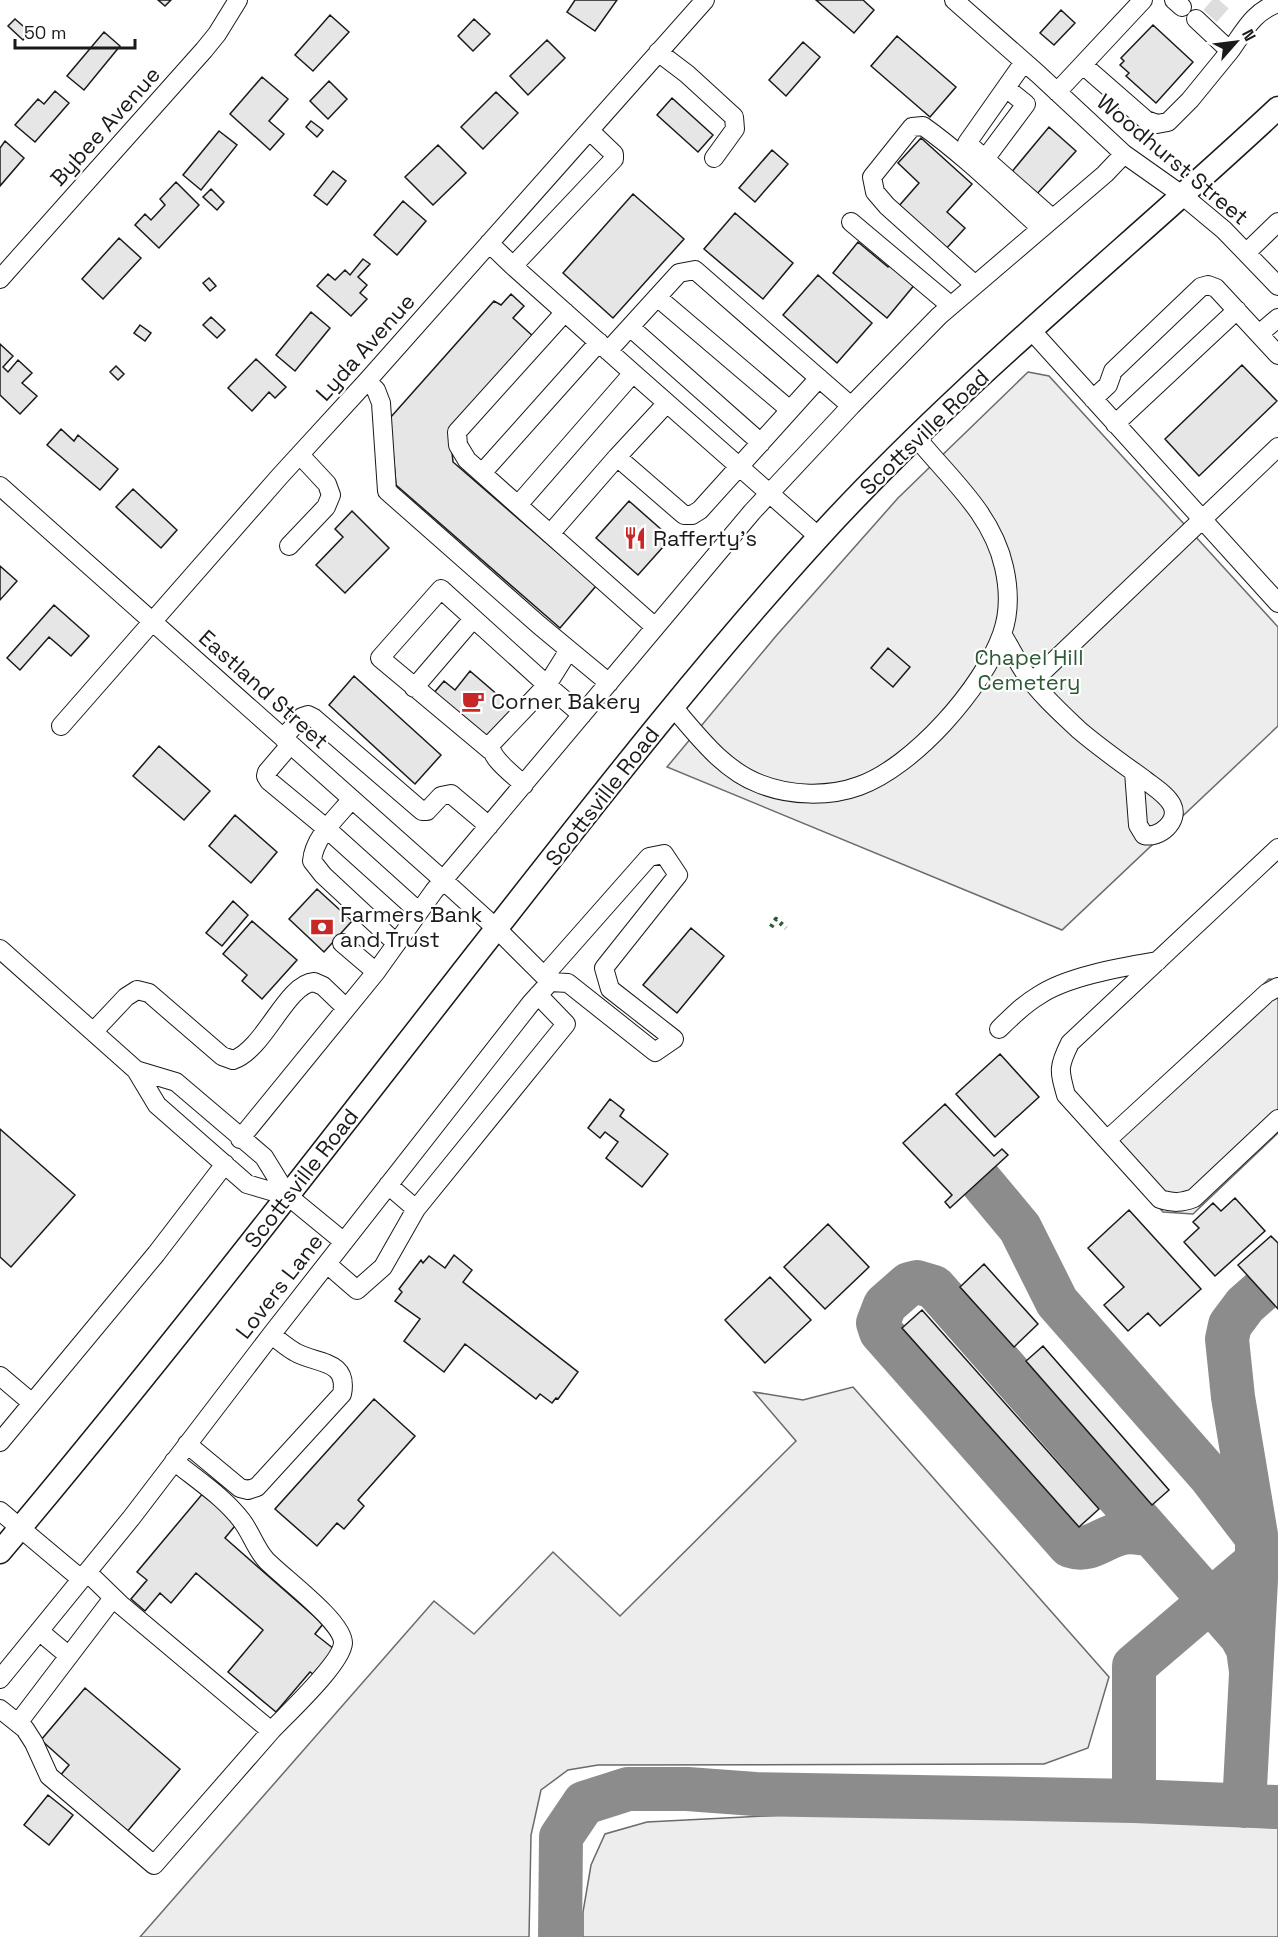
<svg xmlns="http://www.w3.org/2000/svg" width="1278" height="1937" font-family="'Space Grotesk',sans-serif">
<rect width="100%" height="100%" fill="#fff"/>
<path fill="#ededed" stroke="#6a6a6a" stroke-width="1.5" d="M 1028,372 L 1049,376 L 1278,627 L 1278,726 L 1062,930 L 667,767 L 776,636 L 898,498 Z
M 1269,979 L 1278,980 L 1278,1133 L 1193,1214 L 1163,1212 L 1104,1144 L 1107,1129 Z
M 853,1387 L 1109,1677 L 1088,1748 L 1044,1764 L 598,1765 L 568,1770 L 541,1790 L 531,1835 L 529,1937 L 140,1937 L 434,1601 L 474,1634 L 553,1552 L 620,1616 L 796,1441 L 754,1392 L 803,1400 Z
M 882,1810 L 1089,1817 L 1278,1828 L 1278,1937 L 583,1937 L 583,1912 L 591,1865 L 605,1834 L 647,1822 Z"/>
<g fill="none" stroke-linecap="round" stroke-linejoin="round">
<path stroke="#8c8c8c" stroke-width="44" d="M 980,1180 L 1020,1228 L 1057,1302 L 1210,1476 L 1252,1531
M 1151,1535 C 1141,1533 1133,1531 1123,1533 C 1102,1537 1091,1553 1070,1546 L 881,1332 L 878,1323 L 885,1305 L 909,1284 L 917,1282 L 934,1287 L 1241,1636 L 1248,1649 L 1251,1671
M 1134,1801 L 1134,1666 L 1257,1561 L 1257,1541 L 1233,1397 L 1227,1339 L 1230,1325 L 1245,1305 L 1278,1276
M 1244,1806 L 1257,1561
M 560,1937 L 561,1837 L 584,1803 L 628,1789 L 687,1789 L 755,1794 L 1134,1801 L 1278,1807"/>
</g>
<path fill="#e6e6e6" stroke="#1a1a1a" stroke-width="1.5" d="M 158,0 L 171,0 L 165,6 Z
M 575,0 L 617,0 L 595,31 L 567,12 Z
M 816,0 L 863,0 L 874,10 L 854,33 Z
M 1061,10 L 1075,23 L 1054,45 L 1040,33 Z
M 330,15 L 349,32 L 313,71 L 295,55 Z
M 15,19 L 30,32 L 23,40 L 8,26 Z
M 474,19 L 490,34 L 473,51 L 458,36 Z
M 1153,25 L 1193,62 L 1156,103 L 1126,76 L 1129,73 L 1120,65 L 1124,61 L 1121,58 Z
M 104,32 L 120,46 L 84,90 L 67,76 Z
M 897,36 L 956,87 L 930,117 L 871,66 Z
M 547,40 L 565,58 L 528,95 L 510,76 Z
M 803,42 L 820,57 L 786,96 L 769,80 Z
M 262,77 L 288,99 L 269,121 L 284,134 L 270,150 L 230,114 Z
M 329,81 L 347,99 L 328,119 L 310,101 Z
M 55,91 L 69,103 L 35,142 L 15,125 L 38,99 L 44,104 Z
M 496,92 L 518,113 L 483,149 L 461,127 Z
M 672,98 L 713,135 L 698,152 L 657,115 Z
M 311,121 L 323,130 L 317,137 L 306,127 Z
M 1049,127 L 1076,151 L 1035,196 L 1010,174 Z
M 219,131 L 237,145 L 201,190 L 183,175 Z
M 921,138 L 972,184 L 947,212 L 965,228 L 945,250 L 898,207 L 919,183 L 898,163 Z
M 5,141 L 24,158 L 0,186 L 0,148 Z
M 438,145 L 466,173 L 433,205 L 405,177 Z
M 772,150 L 788,164 L 755,202 L 739,188 Z
M 333,171 L 346,181 L 327,205 L 314,195 Z
M 176,182 L 199,205 L 159,248 L 135,225 L 145,214 L 151,220 L 165,205 L 160,199 Z
M 211,189 L 224,202 L 217,210 L 203,197 Z
M 633,194 L 684,239 L 613,318 L 563,273 Z
M 403,201 L 426,221 L 397,255 L 374,235 Z
M 735,213 L 793,263 L 763,299 L 704,249 Z
M 119,238 L 141,258 L 103,299 L 82,279 Z
M 858,242 L 888,267 L 891,263 L 916,283 L 887,318 L 833,273 Z
M 363,259 L 370,264 L 358,277 L 367,285 L 360,293 L 367,299 L 351,316 L 317,286 L 328,274 L 335,280 L 345,270 L 350,275 Z
M 818,275 L 872,323 L 837,363 L 783,315 Z
M 209,278 L 216,286 L 210,291 L 203,283 Z
M 511,294 L 524,306 L 513,318 L 535,338 L 450,432 L 453,462 L 596,586 L 560,628 L 396,485 L 390,418 L 494,301 L 501,305 Z
M 311,312 L 330,328 L 295,371 L 276,355 Z
M 211,317 L 225,330 L 217,338 L 203,325 Z
M 140,325 L 151,333 L 145,341 L 134,333 Z
M 0,344 L 13,356 L 3,367 L 8,372 L 18,360 L 32,373 L 22,383 L 37,396 L 20,414 L 0,395 Z
M 256,359 L 286,387 L 275,398 L 269,392 L 252,411 L 228,388 Z
M 1242,365 L 1277,401 L 1199,476 L 1165,439 Z
M 116,366 L 124,374 L 118,380 L 110,372 Z
M 61,429 L 74,441 L 78,435 L 118,469 L 100,490 L 47,445 Z
M 133,489 L 177,530 L 161,548 L 116,507 Z
M 629,501 L 671,538 L 638,575 L 596,538 Z
M 352,511 L 389,548 L 345,593 L 316,565 L 343,537 L 335,529 Z
M 0,566 L 17,581 L 0,600 Z
M 54,605 L 89,636 L 71,656 L 49,637 L 20,670 L 7,658 Z
M 888,648 L 910,667 L 893,687 L 871,668 Z
M 470,671 L 514,709 L 487,741 L 433,694 L 444,681 L 455,690 Z
M 354,676 L 441,755 L 415,784 L 329,705 Z
M 159,746 L 210,791 L 184,820 L 133,776 Z
M 235,815 L 277,852 L 251,883 L 209,846 Z
M 317,889 L 352,921 L 324,952 L 289,919 Z
M 233,901 L 248,915 L 222,946 L 206,933 Z
M 252,921 L 297,960 L 262,999 L 242,981 L 247,975 L 223,954 Z
M 691,928 L 724,956 L 677,1013 L 643,985 Z
M 1000,1054 L 1039,1097 L 995,1137 L 956,1094 Z
M 610,1099 L 624,1110 L 620,1116 L 668,1154 L 642,1187 L 606,1158 L 618,1142 L 605,1132 L 600,1138 L 588,1128 Z
M 945,1104 L 994,1156 L 1002,1149 L 1008,1155 L 950,1208 L 945,1202 L 952,1195 L 903,1143 Z
M 0,1129 L 75,1195 L 11,1267 L 0,1257 Z
M 1235,1198 L 1265,1231 L 1215,1276 L 1184,1242 L 1199,1228 L 1193,1222 L 1213,1203 L 1221,1211 Z
M 1129,1210 L 1201,1289 L 1160,1326 L 1148,1313 L 1128,1331 L 1104,1305 L 1124,1287 L 1088,1248 Z
M 828,1224 L 869,1267 L 825,1309 L 784,1267 Z
M 1271,1236 L 1278,1243 L 1278,1309 L 1238,1265 Z
M 454,1255 L 472,1270 L 463,1282 L 578,1372 L 558,1399 L 556,1398 L 552,1403 L 540,1394 L 536,1399 L 465,1344 L 444,1372 L 404,1341 L 420,1319 L 395,1301 L 402,1292 L 399,1289 L 421,1260 L 423,1263 L 429,1256 L 445,1268 Z
M 984,1264 L 1038,1324 L 1014,1347 L 960,1287 Z
M 770,1277 L 811,1320 L 765,1363 L 725,1320 Z
M 922,1310 L 1099,1509 L 1079,1527 L 902,1328 Z
M 1043,1346 L 1169,1490 L 1152,1505 L 1026,1361 Z
M 374,1399 L 415,1436 L 358,1500 L 364,1506 L 344,1529 L 337,1523 L 317,1546 L 275,1509 Z
M 204,1492 L 239,1521 L 225,1538 L 323,1624 L 315,1634 L 334,1649 L 313,1674 L 310,1672 L 276,1712 L 228,1672 L 263,1630 L 196,1573 L 171,1603 L 160,1593 L 145,1611 L 131,1599 L 147,1580 L 137,1572 Z
M 85,1688 L 180,1769 L 126,1833 L 59,1777 L 69,1765 L 41,1740 Z
M 48,1795 L 73,1815 L 49,1845 L 24,1825 Z"/>
<g fill="none" stroke-linecap="round" stroke-linejoin="round">
<path stroke="#ddd" stroke-width="18" stroke-dasharray="18 9" stroke-linecap="butt" d="M 1210,16 L 1224,0"/>
<g stroke="#1a1a1a" stroke-width="20">
<path id="minor" d="M 954,0 L 1038,74 L 1124,154 L 1182,195 L 1224,230 L 1278,286
M 1174,0 L 1182,7
M 1230,51 C 1245,30 1253,12 1278,3
M 658,52 L 687,74 L 734,117 L 735,129 L 714,158
M 1024,62 L 967,143 L 1052,218
M 1083,65 L 1146,120 L 1157,124 L 1168,122 L 1190,100 L 1230,51 L 1196,19
M 1057,92 L 1143,0
M 985,159 L 1026,104 L 1006,88
M 851,222 L 950,305
M 489,243 L 513,266 L 633,373 L 819,537
M 1246,253 L 1278,222
M 513,266 L 614,159 L 614,154 L 590,131
M 0,279 L 204,50 L 217,34 L 238,0
M 974,284 L 887,206 L 875,192 L 872,177 L 912,127 L 923,126 C 965,156 1002,193 1041,228
M 657,297 L 790,410
M 565,312 L 457,432 L 458,445 L 467,460 L 655,627
M 630,327 L 761,443
M 1031,330 L 1278,603
M 1259,334 L 1278,318
M 608,351 L 679,273 L 695,270 L 851,406
M 367,381 L 376,390 L 381,403 L 387,491 L 539,625 L 609,683
M 1093,399 L 1108,385 L 1113,371 L 1201,287 L 1208,285 L 1216,288 L 1278,355
M 1115,424 L 1237,310
M 617,457 L 667,403
M 482,473 L 599,342
M 0,486 L 443,880 L 497,929 L 550,982
M 518,505 L 633,373
M 550,534 L 617,457 L 684,515 L 692,515 L 700,510 L 819,378
M 289,546 L 326,507 L 331,495 L 327,484 L 300,455
M 1002,634 C 1010,647 1017,661 1025,673 C 1040,694 1061,713 1079,730 C 1100,748 1123,764 1145,780 C 1154,787 1167,795 1172,805 C 1180,821 1159,839 1144,835 L 1138,825 L 1134,772
M 1032,682 L 1278,447
M 414,688 L 473,619
M 673,707 C 698,736 723,770 760,784 C 790,796 829,797 859,786 C 913,767 983,688 1002,634 C 1010,612 1009,589 1004,567 C 992,513 949,478 916,437
M 61,726 L 280,476 L 367,381 L 705,0
M 283,738 L 302,717 L 308,715 L 314,718 L 422,811 L 427,811 L 441,796 L 451,794 L 489,826
M 290,745 L 267,772 L 266,776 L 269,781 L 327,829 L 418,911
M 490,750 L 380,658 L 441,589 L 547,685 L 569,650
M 524,785 C 514,775 489,758 491,744 L 547,685 L 582,715
M 352,799 C 337,817 314,837 312,861 L 323,875 L 396,943
M 1278,848 L 1070,1043 C 1058,1067 1059,1070 1066,1095 L 1160,1199 C 1173,1203 1181,1203 1194,1198 L 1278,1119
M 342,943 L 376,972
M 0,949 L 136,1070 L 157,1105 L 247,1184 L 288,1196
M 544,976 L 649,857 L 664,854 L 678,875 L 604,968 L 610,989 L 674,1039 L 655,1052 L 568,983 L 550,982
M 999,1029 C 1011,1017 1023,1005 1038,996 C 1067,976 1123,967 1158,961
M 94,1031 L 126,997 L 137,990 L 149,993 L 222,1056 L 233,1060 C 265,1049 286,984 314,982 L 323,986 L 346,1008
M 136,1070 L 176,1082 L 264,1157 L 288,1196 L 344,1242
M 240,1139 L 376,972 L 434,891 L 752,512 L 851,406 L 939,316 L 1105,174 L 1124,154
M 1107,1140 L 1267,993 L 1278,987
M 388,1185 L 416,1209
M 327,1264 L 357,1290 L 383,1267 L 416,1209 L 566,1024 L 538,995
M 0,1376 L 32,1403
M 0,1442 L 156,1254 L 225,1164
M 187,1444 L 240,1488 L 248,1490 L 257,1487 L 342,1394 C 349,1359 315,1364 295,1352 C 286,1347 279,1340 271,1335
M 174,1461 C 197,1480 224,1497 242,1521 C 251,1533 256,1549 266,1560 C 282,1577 343,1621 343,1643 C 342,1663 287,1714 271,1731
M 0,1511 L 81,1579
M 39,1631 L 69,1656
M 0,1679 L 132,1517 L 271,1335 L 531,1003 L 550,982
M 0,1709 L 25,1729 L 34,1743 L 49,1776 L 154,1865 L 271,1731 L 121,1605 L 87,1572
M 18,1723 L 113,1598"/>
</g>
<g stroke="#1a1a1a" stroke-width="25">
<path id="major" d="M 0,1552 C 165,1356 321,1153 478,952 C 588,812 697,671 817,539 C 959,383 1124,252 1278,108"/>
</g>
<use href="#minor" stroke="#fff" stroke-width="18"/>
<use href="#major" stroke="#fff" stroke-width="22"/>
<path stroke="#2b5a34" stroke-width="4.5" stroke-dasharray="3 4.5" stroke-linecap="butt" d="M 771,927 L 776,919 L 786,928"/>
</g>
<defs>
<g id="restaurant-bare" transform="scale(1.8)"><path d="M-5-6h1v4h1v-4h1v4h1v-4h1v5L-1.5 .5V6h-2V.5L-5-1ZM5-6V6H3V1.5H1.5Q1.5-4 5-6Z" fill="#c62828" stroke="#fff" stroke-width="2.5" paint-order="stroke"/></g>
<g id="cafe-bare" transform="scale(1.8)"><path d="M-5.5-4.5H6V0H3Q3 3.5 0 3.5H-2.5Q-5.5 3.5-5.5 0ZM3-3.2v2h1.7v-2ZM-6 4.5H4V6H-6Z" fill="#c62828" stroke="#fff" stroke-width="2.5" paint-order="stroke"/></g>
<g id="bank-bare" transform="scale(1.8)"><path d="M-6-4H6V4H-6ZM0-2.3a2.3 2.3 0 1 0 0 4.6a2.3 2.3 0 1 0 0-4.6Z" fill="#c62828" stroke="#fff" stroke-width="2.5" paint-order="stroke"/></g>
</defs>
<g fill-rule="evenodd">
<use href="#restaurant-bare" x="635" y="538"/>
<use href="#cafe-bare" x="473" y="701"/>
<use href="#bank-bare" x="322" y="927"/>
</g>
<g text-anchor="middle" dominant-baseline="central" stroke-width="4.5" stroke-linejoin="round" paint-order="stroke">
<g font-size="22" fill="#1a1a1a" stroke="#fff">
<text transform="translate(105 126) rotate(-48)">Bybee Avenue</text>
<text transform="translate(1173 159) rotate(40)">Woodhurst Street</text>
<text transform="translate(365 347) rotate(-48)">Lyda Avenue</text>
<text transform="translate(924 432) rotate(-44)">Scottsville Road</text>
<text transform="translate(264 689) rotate(42)">Eastland Street</text>
<text transform="translate(602 796) rotate(-52)">Scottsville Road</text>
<text transform="translate(301 1178) rotate(-52)">Scottsville Road</text>
<text transform="translate(279 1286) rotate(-52)">Lovers Lane</text>
</g>
<g font-size="22" fill="#1a1a1a" stroke="#fff" text-anchor="start">
<text x="653" y="538">Rafferty’s</text>
<text x="491" y="701">Corner Bakery</text>
<text x="340" y="914">Farmers Bank<tspan x="340" dy="25">and Trust</tspan></text>
</g>
<g font-size="22" fill="#2b5a34" stroke="#fff">
<text x="1029" y="657">Chapel Hill<tspan x="1029" dy="25">Cemetery</tspan></text>
</g>
</g>
<g transform="translate(1236 42) rotate(62)" stroke="#ffffff" stroke-width="4.5" paint-order="stroke">
<path d="M0-4.5L10 22L0 15L-10 22Z" fill="#1a1a1a"/>
<text y="-9" font-size="16" font-weight="bold" text-anchor="middle" fill="#1a1a1a">N</text>
</g>
<path d="M15 39v9h120v-9" fill="none" stroke="#1a1a1a" stroke-width="3"/>
<text x="24" y="39" font-size="18" fill="#1a1a1a" stroke="#ffffff" stroke-width="4.5" paint-order="stroke">50 m</text>
</svg>
